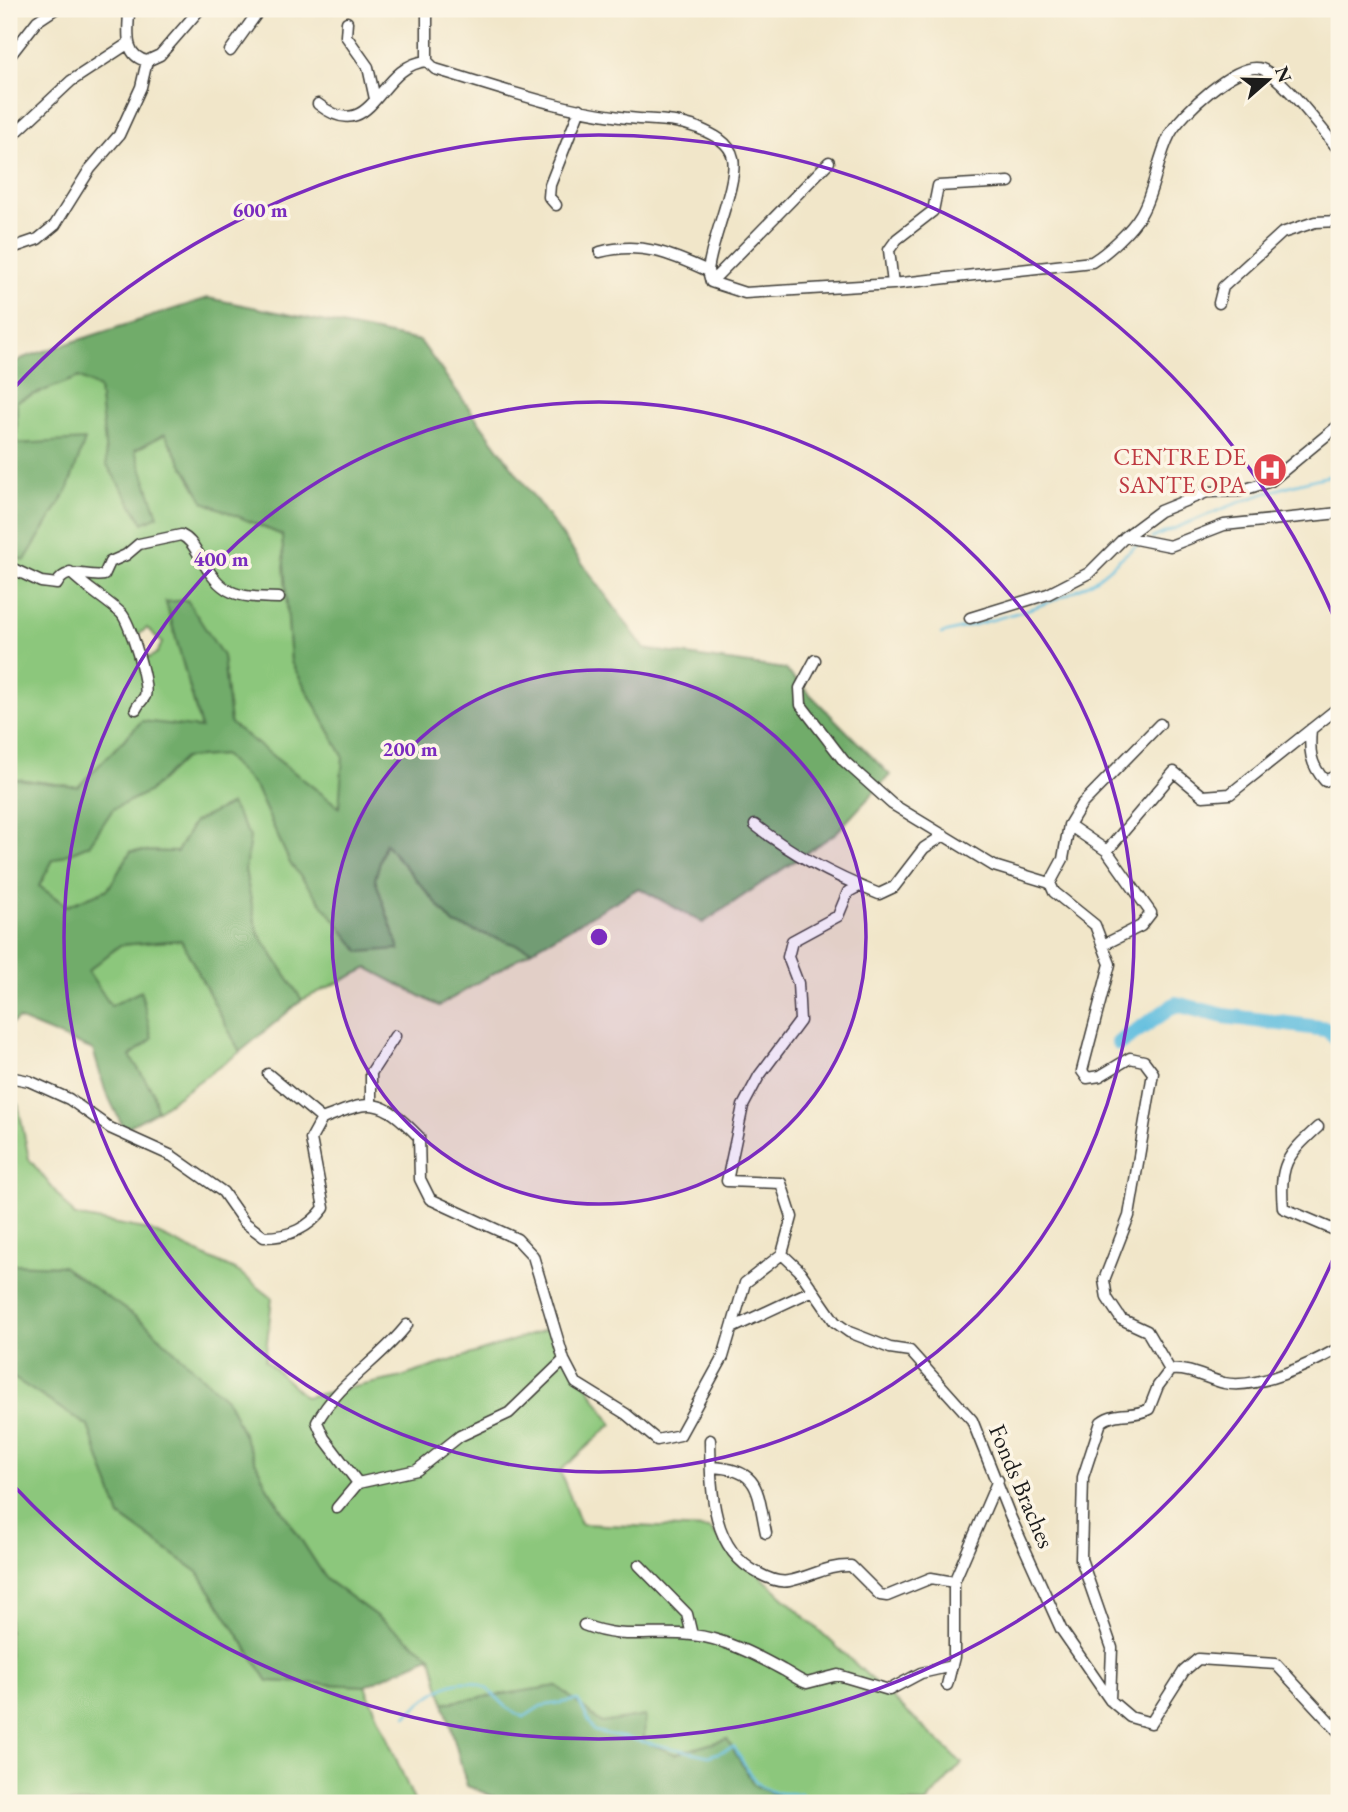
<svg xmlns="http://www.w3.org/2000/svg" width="1348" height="1812" font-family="'EB Garamond',serif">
<rect width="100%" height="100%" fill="#fcf5e5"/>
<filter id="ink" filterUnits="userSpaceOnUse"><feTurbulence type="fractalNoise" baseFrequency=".0143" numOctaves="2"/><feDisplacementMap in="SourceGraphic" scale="14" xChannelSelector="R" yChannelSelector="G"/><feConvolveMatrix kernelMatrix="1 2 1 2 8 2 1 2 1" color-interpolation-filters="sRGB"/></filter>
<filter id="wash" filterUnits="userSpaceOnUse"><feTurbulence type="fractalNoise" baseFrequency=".00686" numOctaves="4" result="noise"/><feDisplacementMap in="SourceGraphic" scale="28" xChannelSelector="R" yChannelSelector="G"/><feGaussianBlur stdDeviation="1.57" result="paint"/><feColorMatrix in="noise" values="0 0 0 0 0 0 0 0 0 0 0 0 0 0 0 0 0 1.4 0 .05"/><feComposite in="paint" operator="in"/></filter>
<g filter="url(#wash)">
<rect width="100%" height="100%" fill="#f1e6c9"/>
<path fill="#8cc77b" stroke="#54724c" stroke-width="2" fill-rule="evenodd" d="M 79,377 L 99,387 L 107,465 L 157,515 L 134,450 L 165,434 L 204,502 L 282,535 L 291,662 L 343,756 L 340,808 L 230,723 L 223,656 L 166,603 L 201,729 L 142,721 L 78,787 L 9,778 L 9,556 L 25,560 L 84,441 L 17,444 L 16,401 ZM 147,628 L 162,643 L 157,653 L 149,658 L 135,647 L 135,637 Z
M 224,755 L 256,788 L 290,863 L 399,949 L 375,879 L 385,843 L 454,924 L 532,950 L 439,1006 L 368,968 L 302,1000 L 257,931 L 245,870 L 250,837 L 194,822 L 177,852 L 131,851 L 109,889 L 67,906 L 39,886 L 53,860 L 89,845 L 113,809 L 150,791 L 184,758 Z
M 181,940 L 240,1052 L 157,1111 L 153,1092 L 130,1056 L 141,992 L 111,1006 L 87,971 L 120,945 Z
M 9,1099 L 18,1104 L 29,1159 L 75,1216 L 149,1230 L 239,1272 L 272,1298 L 265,1360 L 305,1397 L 398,1378 L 551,1328 L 612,1424 L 560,1471 L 581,1524 L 710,1529 L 962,1763 L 926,1803 L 793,1803 L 754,1785 L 727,1739 L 675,1754 L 601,1723 L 557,1686 L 444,1703 L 431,1656 L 327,1580 L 267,1487 L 228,1401 L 62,1266 L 9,1264 Z
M 9,1375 L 88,1426 L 120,1516 L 198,1572 L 268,1681 L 365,1686 L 415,1803 L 9,1803 Z"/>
<path fill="#71ac6b" stroke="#466444" stroke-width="2" d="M 208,298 L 420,341 L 645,649 L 785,669 L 890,775 L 836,833 L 703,923 L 639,888 L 532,950 L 454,924 L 385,843 L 375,879 L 399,949 L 360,952 L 290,863 L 256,788 L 224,755 L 184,758 L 150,791 L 113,809 L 89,845 L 53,860 L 39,886 L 67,906 L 108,889 L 131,851 L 177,852 L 194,822 L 231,804 L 250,837 L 245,870 L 257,931 L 302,1000 L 240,1052 L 181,940 L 120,945 L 88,971 L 111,1006 L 141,991 L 152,1039 L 130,1056 L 153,1092 L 157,1111 L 124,1129 L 105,1090 L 93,1050 L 18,1019 L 9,1026 L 9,778 L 78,787 L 142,721 L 201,728 L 166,602 L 187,600 L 223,656 L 230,723 L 339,807 L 343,756 L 291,662 L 282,535 L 204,502 L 165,434 L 135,450 L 158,516 L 143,523 L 107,465 L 99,388 L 79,377 L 17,401 L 17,444 L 85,440 L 67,491 L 25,560 L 9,556 L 9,366 L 23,358 Z
M 9,1264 L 62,1266 L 145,1323 L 228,1401 L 267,1487 L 327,1580 L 431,1656 L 365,1686 L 268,1681 L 198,1572 L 120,1516 L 88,1426 L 9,1375 Z
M 557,1686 L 601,1723 L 645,1716 L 644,1741 L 675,1754 L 727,1739 L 754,1785 L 793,1803 L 510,1803 L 467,1786 L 444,1703 Z"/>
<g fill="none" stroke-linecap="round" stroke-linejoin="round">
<path stroke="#61bedf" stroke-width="2.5" d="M 1152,538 C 1213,512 1274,486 1339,474
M 941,634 C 992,619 1047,609 1093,581 C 1109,571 1122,555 1139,544
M 406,1716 C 430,1694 462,1665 493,1694 C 507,1707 506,1709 524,1717 L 541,1706 L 578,1700 L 594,1731 L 709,1756 L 734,1747 C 754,1780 757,1797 801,1793 L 804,1803"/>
<path stroke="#61bedf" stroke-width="16" d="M 1119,1043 L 1176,1004 L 1224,1016 L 1327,1029 L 1339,1040"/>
</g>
</g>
<g filter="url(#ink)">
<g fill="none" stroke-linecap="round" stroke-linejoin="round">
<g stroke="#3c3a36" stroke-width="13">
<path id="minor" d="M 129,9 C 129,29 122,56 147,61 L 160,55 L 200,9
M 427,9 L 427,61 L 435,69 C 496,87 557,109 620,117 C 647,121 672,118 698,128 C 712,134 730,142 733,158 C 738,183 711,240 708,271 L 711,282 L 745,293 L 893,284 L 1092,262 C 1108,252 1131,231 1141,214 C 1155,190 1157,159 1170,134 C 1181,114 1238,60 1262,69 C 1283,77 1323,131 1339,150
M 347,22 L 346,36 L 368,67 L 375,99
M 230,51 L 260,9
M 9,57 L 37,21 L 55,9
M 318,104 C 374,148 377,65 427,61
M 9,139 L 71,81 L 129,43
M 556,205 L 549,197 L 550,185 L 580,109
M 9,249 L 38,239 L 55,225 L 90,169 L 119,135 L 141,87 L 147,61
M 600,252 C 641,241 671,254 708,271
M 711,282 L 829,162
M 893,284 L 889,250 L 897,239 L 933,211 L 938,186 L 1009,182
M 1219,303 L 1223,287 L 1282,233 L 1315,222 L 1339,221
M 1125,537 L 1170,546 L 1224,525 L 1339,513
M 9,567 L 41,582 L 57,584 C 66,565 86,578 104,575 L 110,562 L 126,555 L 139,544 L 181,535 C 190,539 194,547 199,555 C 222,596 234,597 279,598
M 70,572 C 86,588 104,598 121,613 C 130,622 149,684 145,696 C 143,700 138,704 136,709
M 970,618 L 1048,594 L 1089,573 L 1125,537 L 1160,511 L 1207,492 L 1240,491 L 1271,481 L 1339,425
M 815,660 L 800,688 L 801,705 L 844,761 L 892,804 L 994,866 L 1050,883
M 1311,729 C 1309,751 1310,764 1325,781 L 1339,774
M 755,825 C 793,855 834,876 879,894 L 894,887 L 924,848 L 944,835
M 1069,825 L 1081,805 L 1160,724
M 1103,945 L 1141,926 L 1151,913 L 1107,851
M 268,1074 L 322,1119
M 9,1077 L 29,1081 L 69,1099 L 110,1128 L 172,1156 L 223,1192 L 244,1222 L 264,1237 C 290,1237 309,1228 324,1208 L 311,1139 L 322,1119 C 372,1099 380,1097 419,1137 L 420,1179 L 430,1199 L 517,1239 L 533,1256 L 564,1360 L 576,1383 L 626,1414 L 657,1440 L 680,1435 L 723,1357 L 745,1283 L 782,1254 L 799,1270 L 835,1322 L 849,1332 L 890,1348 L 910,1351 L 972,1420 L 1010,1516 L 1061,1629 L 1110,1700 L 1130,1717 L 1151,1723 L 1184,1671 L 1198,1659 L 1276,1664 L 1339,1732
M 371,1104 L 371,1073 L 395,1036
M 1318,1127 C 1286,1156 1279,1165 1283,1208 L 1339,1232
M 782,1254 L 792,1217 L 781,1183 L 727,1181 L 743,1106 L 759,1076 L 800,1021 L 798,983 L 788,957 L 792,941 L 838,916 L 848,892 L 859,886
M 732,1328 L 811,1291
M 1170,1370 L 1147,1331 L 1121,1319 L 1107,1298 L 1104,1280 L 1129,1216 L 1153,1073 L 1144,1061 L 1130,1058 L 1100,1076 L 1087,1078 L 1082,1071 L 1110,964 L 1095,925 L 1054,892 L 1050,883 L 1063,859 L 1069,825 L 1107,851 L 1174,772 L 1203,796 L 1230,794 L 1339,707
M 710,1440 C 711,1487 710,1549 758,1573 C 767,1578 778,1583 789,1581 C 811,1577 827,1565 851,1566 L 880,1595 L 887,1596 L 931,1578 L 954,1582
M 711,1467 C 761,1469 757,1491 766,1533
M 358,1483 L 324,1438 L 317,1422 C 338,1383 381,1359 407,1325
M 337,1508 L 358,1483 L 417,1470 L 460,1436 L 509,1413 L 564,1360
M 639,1565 L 687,1614 L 692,1635
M 584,1625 C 624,1641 652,1630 692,1635 C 723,1638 756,1655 783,1670 C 791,1674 798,1680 807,1683 L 838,1675 L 889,1690 L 921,1673 L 952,1666
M 947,1685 L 954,1657 L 954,1582 L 998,1480
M 1110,1700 L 1112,1648 L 1081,1559 L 1083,1477 L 1101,1422 C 1117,1410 1133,1418 1149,1409 L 1158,1386 L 1170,1370 C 1191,1368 1204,1378 1224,1383 C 1257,1390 1311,1364 1339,1348"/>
</g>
<use href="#minor" stroke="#fff" stroke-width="10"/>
</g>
</g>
<circle cx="599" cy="937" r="267" fill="#7b2cbf" fill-opacity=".12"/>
<g fill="none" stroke="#7b2cbf" stroke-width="3.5">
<circle cx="599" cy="937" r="267"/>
<circle cx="599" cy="937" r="535"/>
<path d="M1337 1250A802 802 0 0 1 12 1484M12 390A802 802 0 0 1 1337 624"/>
</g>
<defs>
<g id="hospital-disc" transform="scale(1.75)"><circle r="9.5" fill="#e0444e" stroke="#fcf5e5"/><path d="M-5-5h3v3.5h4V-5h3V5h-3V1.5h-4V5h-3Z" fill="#fff"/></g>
</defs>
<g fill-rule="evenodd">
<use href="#hospital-disc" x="1270" y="470"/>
</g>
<g text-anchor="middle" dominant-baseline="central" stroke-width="7" stroke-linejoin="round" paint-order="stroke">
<g font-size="24" fill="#be3a42" stroke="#fcf5e5" text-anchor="end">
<text x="1246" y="456">CENTRE DE<tspan x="1246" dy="28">SANTE OPA</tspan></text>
</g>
<g font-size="24" fill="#1c1c1c" stroke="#fcf5e5">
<text transform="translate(1022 1486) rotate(67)">Fonds Braches</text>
</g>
</g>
<circle cx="599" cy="937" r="10" fill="#7b2cbf" stroke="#fcf5e5" stroke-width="3.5"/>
<g font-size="21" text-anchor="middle" font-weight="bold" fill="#7b2cbf" stroke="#fcf5e5" stroke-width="7" stroke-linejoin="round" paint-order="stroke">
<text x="260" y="217">600 m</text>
<text x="221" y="566">400 m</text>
<text x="410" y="756">200 m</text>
</g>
<rect width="1348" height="1812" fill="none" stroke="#fcf5e5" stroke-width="35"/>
<g transform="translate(1268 80) rotate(70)" stroke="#fcf5e5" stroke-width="5" paint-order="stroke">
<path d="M0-5L12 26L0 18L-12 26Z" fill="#1c1c1c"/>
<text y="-10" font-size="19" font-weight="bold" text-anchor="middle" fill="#1c1c1c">N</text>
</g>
</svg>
